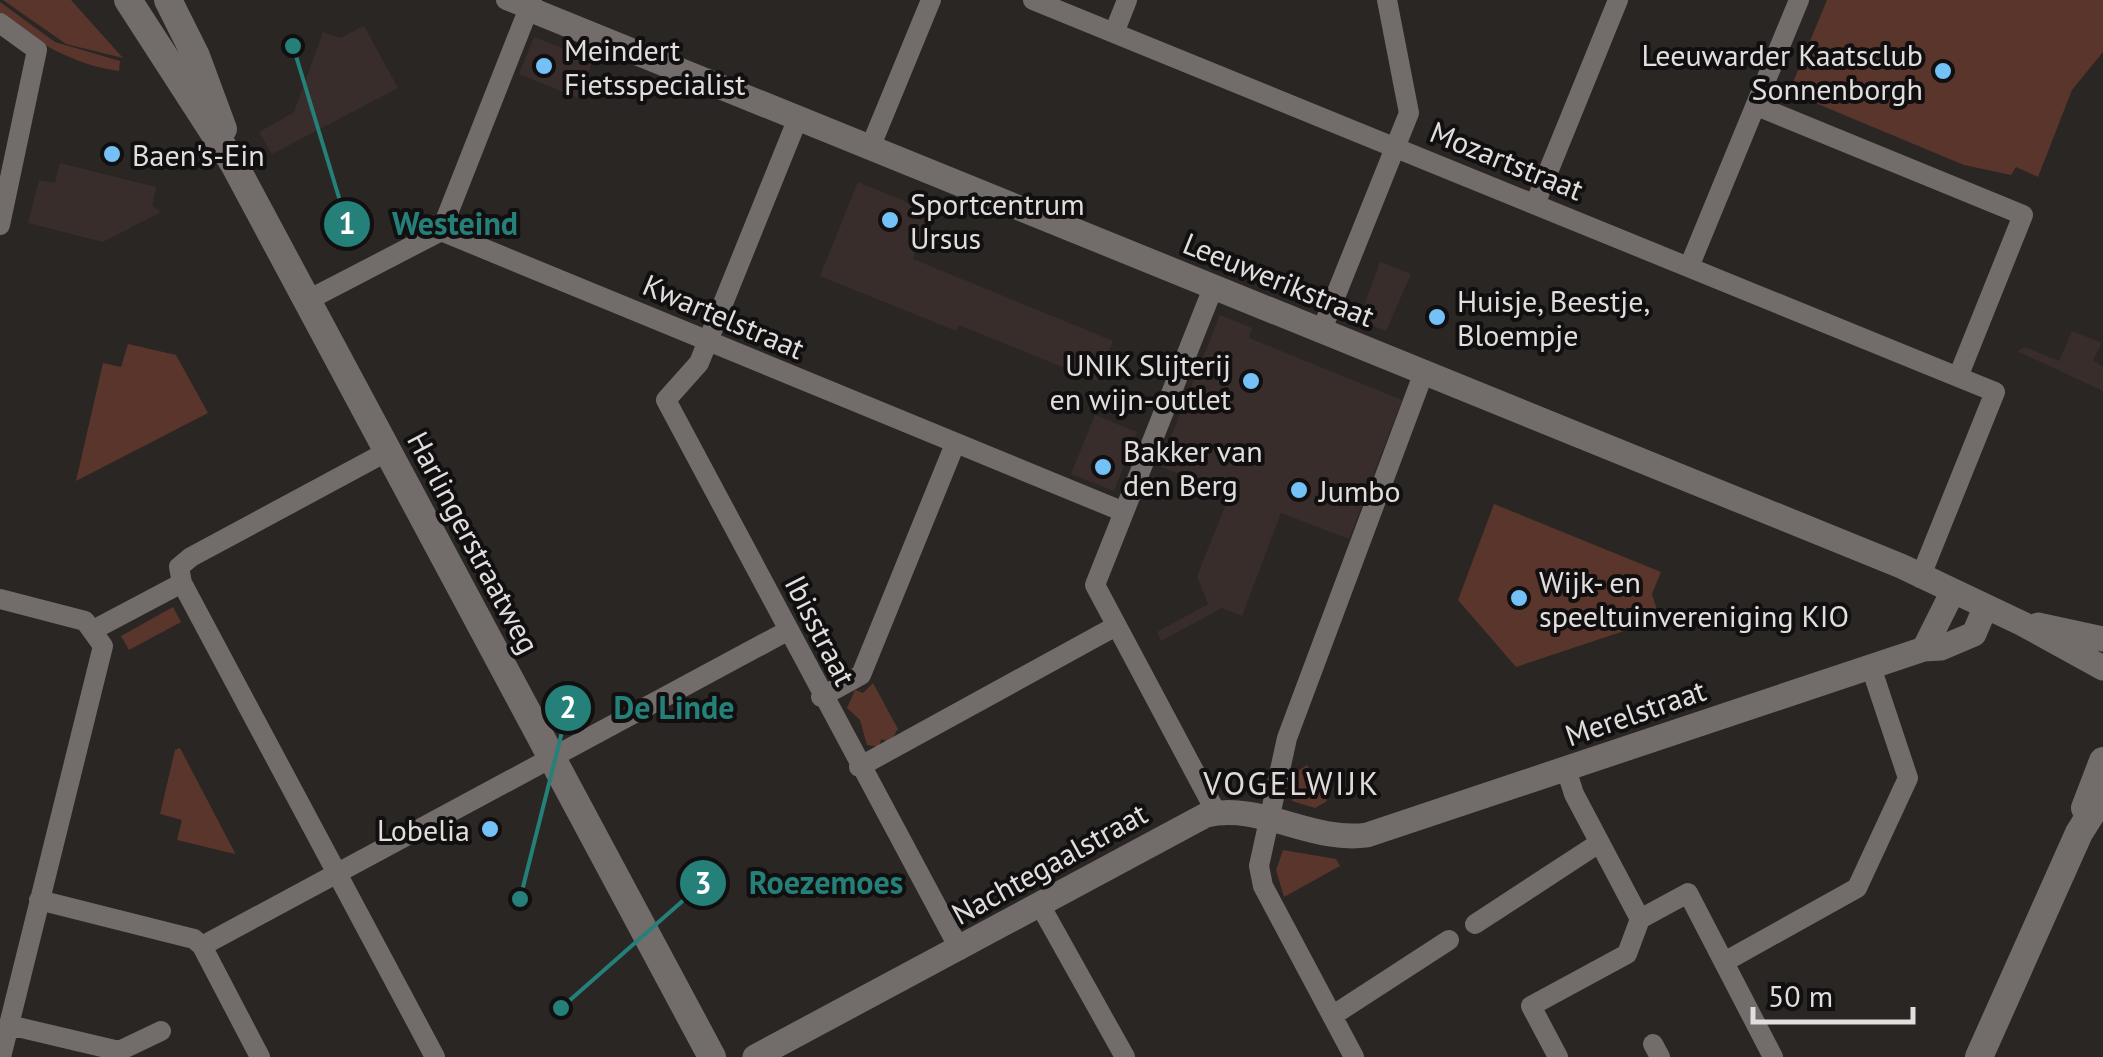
<svg xmlns="http://www.w3.org/2000/svg" width="2103" height="1057" font-family="'PT Sans',sans-serif">
<rect width="100%" height="100%" fill="#2a2624"/>
<path fill="#382d2a" d="M 364,26 L 398,88 L 272,154 L 259,132 L 294,112 L 323,32 L 340,38 Z
M 534,37 L 593,60 L 578,98 L 519,74 Z
M 60,163 L 156,187 L 152,206 L 161,212 L 103,242 L 28,223 L 39,180 L 55,183 Z
M 858,182 L 931,212 L 913,259 L 1113,341 L 1097,381 L 959,325 L 956,331 L 820,276 Z
M 1380,262 L 1411,274 L 1386,331 L 1364,322 L 1361,314 Z
M 1220,315 L 1252,328 L 1249,338 L 1402,400 L 1349,539 L 1281,513 L 1242,616 L 1222,608 L 1161,641 L 1157,632 L 1208,604 L 1197,576 L 1230,494 L 1159,466 Z
M 2072,331 L 2102,343 L 2093,360 L 2103,367 L 2103,391 L 2017,351 L 2025,347 L 2059,361 Z
M 1095,415 L 1137,432 L 1114,491 L 1071,474 Z"/>
<path fill="#5a352b" d="M 3,0 L 71,0 L 123,58 L 66,44 Z
M 1827,0 L 2103,0 L 2103,52 L 2072,90 L 2038,177 L 2016,167 L 2011,175 L 1964,165 L 1789,92 Z
M 0,2 L 55,42 L 120,61 L 119,71 C 71,64 39,43 0,15 Z
M 128,344 L 176,355 L 208,413 L 76,481 L 103,363 L 121,367 Z
M 1494,504 L 1661,572 L 1652,594 L 1660,619 L 1516,667 L 1458,600 Z
M 173,607 L 181,622 L 129,650 L 121,636 Z
M 873,683 L 898,729 L 890,742 L 881,739 L 879,747 L 867,745 L 860,720 L 847,708 L 855,690 L 863,693 Z
M 180,748 L 235,853 L 235,854 L 177,840 L 182,820 L 160,814 L 175,750 Z
M 1307,765 L 1327,801 L 1315,808 L 1292,801 L 1298,771 Z
M 1283,850 L 1336,859 L 1340,866 L 1284,897 L 1276,870 Z"/>
<g fill="none" stroke-linecap="round" stroke-linejoin="round">
<path stroke="#726c6b" stroke-width="20" d="M 506,0 L 529,9
M 1033,0 L 1958,377
M 0,23 L 37,50 L 0,225
M 1114,33 L 1127,0
M 1757,106 L 2023,215 L 1958,377 L 1995,392 L 1920,578
M 798,118 L 699,363 L 666,400 L 960,950
M 870,148 L 931,0
M 1535,204 L 1618,0
M 441,231 L 1124,512
M 441,231 L 532,0
M 1689,267 L 1799,0
M 1213,288 L 1095,585 L 1216,812
M 308,300 L 441,231
M 1321,332 L 1409,113 L 1387,0
M 182,583 L 435,1057
M 0,599 L 85,621 L 103,646 L 1,1057
M 95,629 L 182,583 L 179,567 L 191,557 L 388,451
M 821,697 L 861,675 L 955,444
M 859,767 L 1116,626
M 1566,769 L 1574,794 L 1640,919 L 1688,893 L 1773,1057
M 39,900 L 194,939 L 202,946 L 260,1057
M 1040,905 L 1125,1057
M 1475,924 L 1599,843
M 202,946 L 789,630
M 1726,961 L 1857,888 L 1908,778 L 1871,667
M 1332,1016 L 1449,940
M 9,1025 L 119,1051 L 161,1031
M 1653,1044 L 1660,1057
M 1354,1057 L 1263,886 L 1259,866 L 1287,738 L 1424,372
M 1558,1057 L 1531,1006 L 1627,954 L 1640,919"/>
<path stroke="#726c6b" stroke-width="25" d="M 529,9 L 1901,566 L 2023,624 L 2103,668
M 2038,625 L 2103,639
M 1924,649 L 1952,593
M 755,1057 L 1206,815 C 1260,802 1312,843 1367,835 L 1924,649 L 1941,648 L 1974,634 L 1985,608"/>
<path stroke="#726c6b" stroke-width="28" d="M 128,0 L 234,164 L 712,1057
M 168,0 L 196,56 L 223,129
M 2085,808 L 2103,761
M 1979,1057 L 2079,833 L 2103,795"/>
</g>
<g fill="#73c1f6" stroke="#110f0f" stroke-width="4">
<circle cx="544" cy="66" r="10"/>
<circle cx="1943" cy="71" r="10"/>
<circle cx="112" cy="154" r="10"/>
<circle cx="890" cy="220" r="10"/>
<circle cx="1437" cy="317" r="10"/>
<circle cx="1251" cy="381" r="10"/>
<circle cx="1103" cy="467" r="10"/>
<circle cx="1299" cy="490" r="10"/>
<circle cx="1519" cy="598" r="10"/>
<circle cx="490" cy="829" r="10"/>
</g>
<g text-anchor="middle" dominant-baseline="central" stroke-width="8" stroke-linejoin="round" paint-order="stroke">
<g font-size="30" fill="#e1dedd" stroke="#110f0f" text-anchor="start">
<text x="564" y="49">Meindert<tspan x="564" dy="34">Fietsspecialist</tspan></text>
<text x="1923" y="54" text-anchor="end">Leeuwarder Kaatsclub<tspan x="1923" dy="34">Sonnenborgh</tspan></text>
<text x="132" y="154">Baen's-Ein</text>
<text x="910" y="203">Sportcentrum<tspan x="910" dy="34">Ursus</tspan></text>
<text x="1457" y="300">Huisje, Beestje,<tspan x="1457" dy="34">Bloempje</tspan></text>
<text x="1231" y="364" text-anchor="end">UNIK Slijterij<tspan x="1231" dy="34">en wijn-outlet</tspan></text>
<text x="1123" y="450">Bakker van<tspan x="1123" dy="34">den Berg</tspan></text>
<text x="1319" y="490">Jumbo</text>
<text x="1539" y="581">Wijk- en<tspan x="1539" dy="34">speeltuinvereniging KIO</tspan></text>
<text x="470" y="829" text-anchor="end">Lobelia</text>
</g>
<g font-size="30" fill="#e1dedd" stroke="#110f0f">
<text transform="translate(1507 160) rotate(22)">Mozartstraat</text>
<text transform="translate(1279 279) rotate(22)">Leeuwerikstraat</text>
<text transform="translate(724 316) rotate(23)">Kwartelstraat</text>
<text transform="translate(474 542) rotate(62)">Harlingerstraatweg</text>
<text transform="translate(821 630) rotate(63)">Ibisstraat</text>
<text transform="translate(1635 712) rotate(-19)">Merelstraat</text>
<text transform="translate(1049 863) rotate(-29)">Nachtegaalstraat</text>
</g>
<g font-size="32" letter-spacing="2.5" fill="#dfd9d7" stroke="#110f0f">
<text x="1292" y="783">VOGELWIJK</text>
</g>
</g>
<path fill="none" stroke="#248079" stroke-width="4" d="M293 46L347 224M520 899L568 708M561 1008L703 883"/>
<g fill="#248079" stroke="#110f0f" stroke-width="4">
<circle cx="293" cy="46" r="10"/>
<circle cx="520" cy="899" r="10"/>
<circle cx="561" cy="1008" r="10"/>
<circle cx="347" cy="224" r="25"/>
<circle cx="568" cy="708" r="25"/>
<circle cx="703" cy="883" r="25"/>
</g>
<g font-size="30" text-anchor="middle" font-weight="bold" fill="#fff">
<text x="347" y="234">1</text>
<text x="568" y="718">2</text>
<text x="703" y="894">3</text>
</g>
<g font-size="32" text-anchor="middle" font-weight="bold" fill="#248079" stroke="#110f0f" stroke-width="8" stroke-linejoin="round" paint-order="stroke">
<text x="455" y="235">Westeind</text>
<text x="674" y="719">De Linde</text>
<text x="826" y="894">Roezemoes</text>
</g>
<path d="M1753 1007v15h160v-15" fill="none" stroke="#e1dedd" stroke-width="5"/>
<text x="1768" y="1007" font-size="30" fill="#e1dedd" stroke="#110f0f" stroke-width="8" paint-order="stroke">50 m</text>
</svg>
